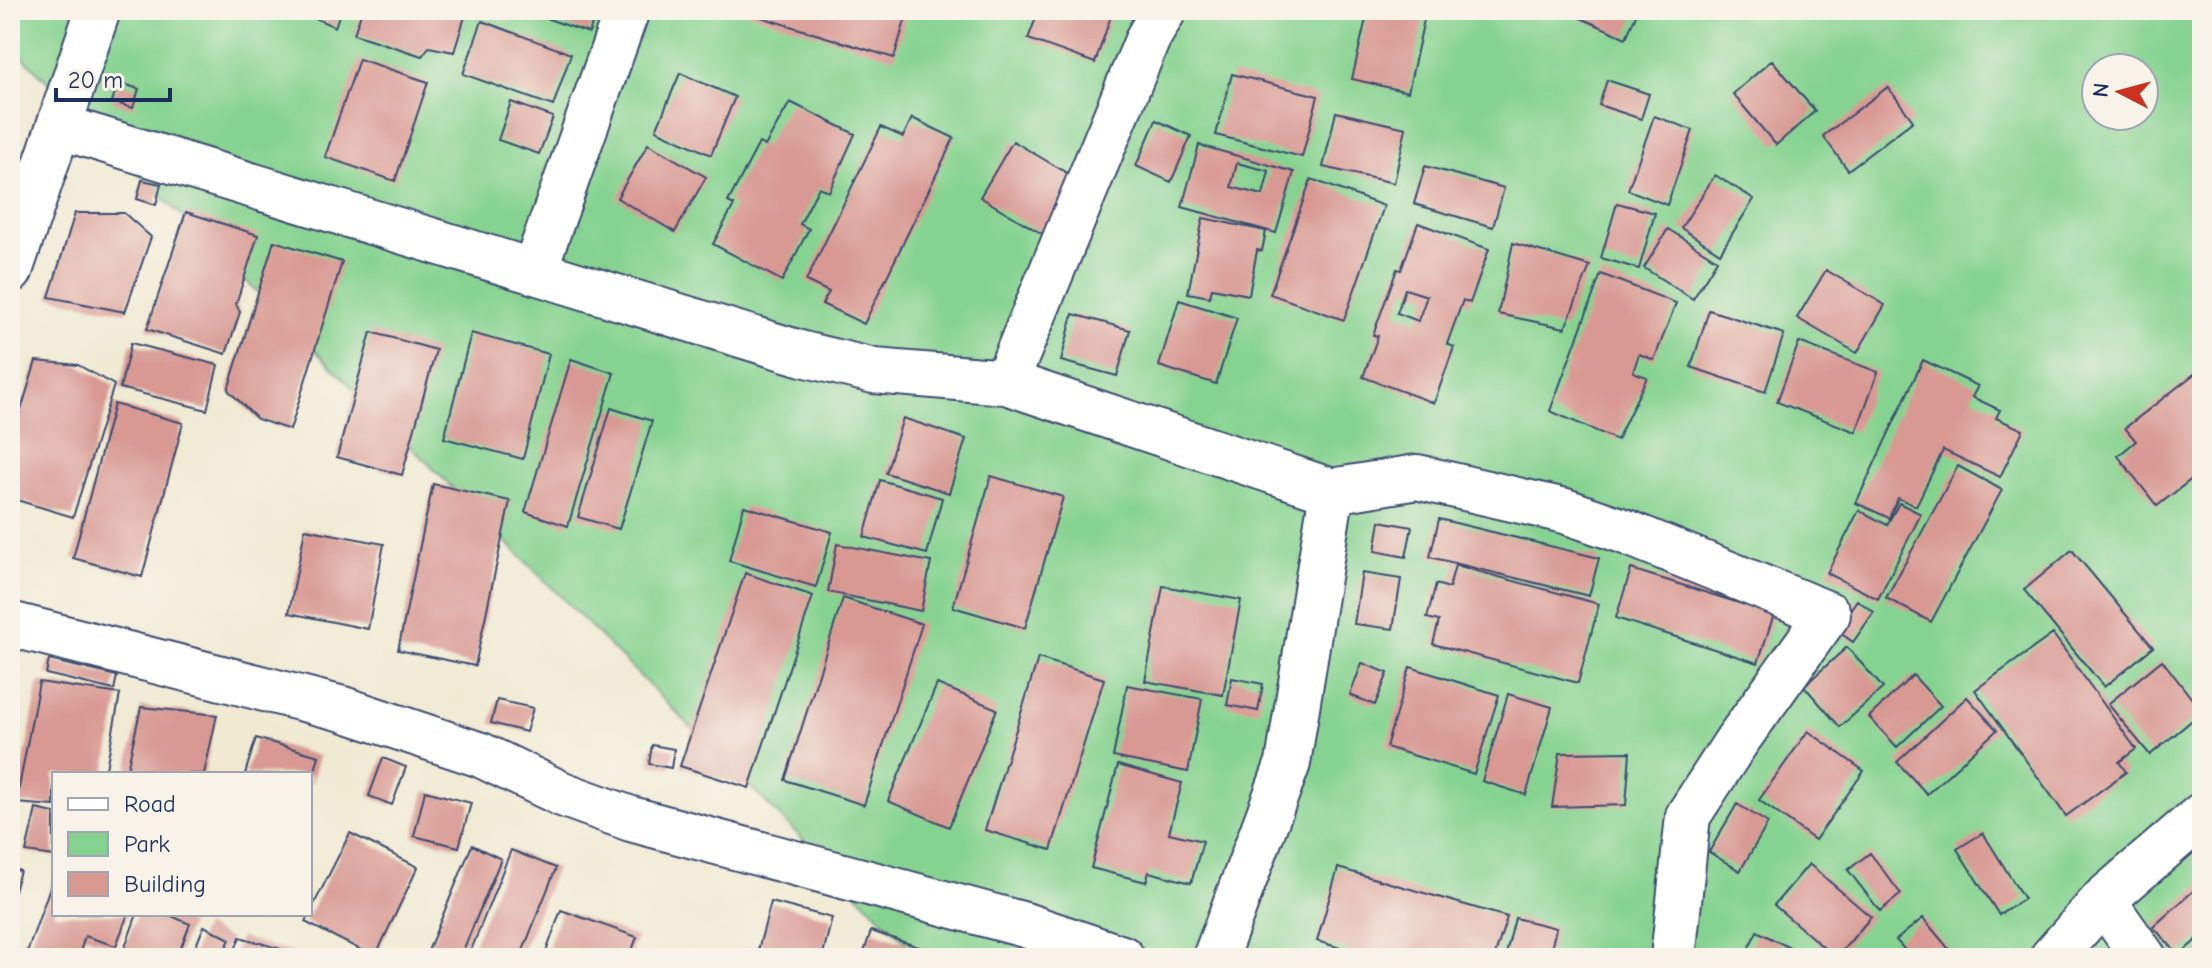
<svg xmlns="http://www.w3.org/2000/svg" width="2212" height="968" font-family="'Comic Neue',sans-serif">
<rect width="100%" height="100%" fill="#f7f3e8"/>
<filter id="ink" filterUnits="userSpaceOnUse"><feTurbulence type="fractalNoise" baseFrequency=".0125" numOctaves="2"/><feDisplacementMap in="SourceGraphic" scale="16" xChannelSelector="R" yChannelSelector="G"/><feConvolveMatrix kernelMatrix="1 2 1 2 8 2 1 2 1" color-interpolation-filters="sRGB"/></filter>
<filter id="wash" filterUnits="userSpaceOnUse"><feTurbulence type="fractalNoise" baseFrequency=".006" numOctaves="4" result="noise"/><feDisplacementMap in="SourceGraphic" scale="32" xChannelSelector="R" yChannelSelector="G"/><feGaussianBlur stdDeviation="1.8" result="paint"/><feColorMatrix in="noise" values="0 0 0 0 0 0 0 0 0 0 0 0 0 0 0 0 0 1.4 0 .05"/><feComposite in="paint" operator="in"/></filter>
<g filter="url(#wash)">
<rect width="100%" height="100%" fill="#f0ead3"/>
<path fill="#86d391" stroke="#508178" stroke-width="2" fill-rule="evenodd" d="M 10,10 L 2202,10 L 2202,958 L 921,958 L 10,44 ZM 2096,68 L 2144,68 L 2144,116 L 2096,116 Z"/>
<g id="blocks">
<path fill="#d89993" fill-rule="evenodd" d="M 10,10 L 19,10 L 11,36 L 10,35 Z
M 307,10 L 341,10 L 335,27 L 305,14 Z
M 362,10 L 467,10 L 454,52 L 429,47 L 422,56 L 354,34 Z
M 522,10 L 597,10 L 589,33 Z
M 738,10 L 908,10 L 894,58 Z
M 1039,10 L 1113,10 L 1095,63 L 1028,39 Z
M 1368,10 L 1402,10 L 1425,15 L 1408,92 L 1352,79 Z
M 1578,10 L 1638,10 L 1626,38 L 1576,16 Z
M 482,21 L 571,54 L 553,106 L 463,74 Z
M 359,59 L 428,82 L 395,181 L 325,157 Z
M 1772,60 L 1815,111 L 1776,145 L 1733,94 Z
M 680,73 L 735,97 L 711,155 L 656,130 Z
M 1232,74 L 1318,96 L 1302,157 L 1216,135 Z
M 1607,80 L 1649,94 L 1641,119 L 1599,105 Z
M 118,82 L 139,89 L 133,108 L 112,102 Z
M 1888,87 L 1913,121 L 1848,170 L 1823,136 Z
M 511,102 L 553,117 L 539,154 L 498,140 Z
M 790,102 L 855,134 L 829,192 L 819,187 L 800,224 L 809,229 L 782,281 L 713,244 L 734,205 L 728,202 L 759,143 L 765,146 Z
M 1336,112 L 1406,128 L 1394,183 L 1323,167 Z
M 1654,116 L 1693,130 L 1667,205 L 1628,190 Z
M 912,118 L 954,138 L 864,324 L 822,304 L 829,292 L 806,281 L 881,127 L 903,137 Z
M 1156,120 L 1191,136 L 1171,182 L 1136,166 Z
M 1013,141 L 1077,179 L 1044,235 L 980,197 Z
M 648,144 L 706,177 L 675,232 L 617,198 Z
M 1199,145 L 1294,172 L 1276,233 L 1182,207 ZM 1237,163 L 1269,171 L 1263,195 L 1231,187 Z
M 1425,166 L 1504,188 L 1493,227 L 1414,204 Z
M 1715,175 L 1754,199 L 1720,253 L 1681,228 Z
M 1311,179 L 1384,206 L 1344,320 L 1270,294 Z
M 142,180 L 161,184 L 156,205 L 137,199 Z
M 1617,203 L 1655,213 L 1639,269 L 1601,258 Z
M 186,212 L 258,235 L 236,304 L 240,312 L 226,354 L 147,329 Z
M 75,213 L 124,213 L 151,237 L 125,312 L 49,297 Z
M 1203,218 L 1266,231 L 1262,251 L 1257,250 L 1249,295 L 1212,288 L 1210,297 L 1188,293 Z
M 1418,223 L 1489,249 L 1470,303 L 1463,300 L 1447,344 L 1454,347 L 1434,403 L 1363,377 L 1378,336 L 1373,335 L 1397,269 L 1401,270 ZM 1405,289 L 1427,296 L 1418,321 L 1397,313 Z
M 1668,229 L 1717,260 L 1693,299 L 1644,268 Z
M 274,241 L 342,262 L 290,430 L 257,419 L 228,390 Z
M 1513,243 L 1590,266 L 1565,328 L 1498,314 Z
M 1826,270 L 1885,305 L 1857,353 L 1797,318 Z
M 1601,274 L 1676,303 L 1654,360 L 1639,354 L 1633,372 L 1647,377 L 1617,440 L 1550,411 Z
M 1179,300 L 1237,318 L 1216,384 L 1159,366 Z
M 1709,310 L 1784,334 L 1765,392 L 1691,367 Z
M 1073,314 L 1130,330 L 1117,376 L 1061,361 Z
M 371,332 L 436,350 L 402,475 L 337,457 Z
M 471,333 L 549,354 L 523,459 L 444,438 Z
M 1799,342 L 1878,372 L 1856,432 L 1777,402 Z
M 131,343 L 218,365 L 207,410 L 120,388 Z
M 571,359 L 614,373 L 568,526 L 525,512 Z
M 1923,360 L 1978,386 L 1972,397 L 2000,410 L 1996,418 L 2023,430 L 2000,477 L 1943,450 L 1916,506 L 1898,498 L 1889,518 L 1856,503 Z
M 36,361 L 78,365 L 114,385 L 73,517 L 10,498 L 10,446 Z
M 2202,368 L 2202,471 L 2157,506 L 2118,456 L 2136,441 L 2125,428 Z
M 114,404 L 183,423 L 142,577 L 73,558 Z
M 611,408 L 652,421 L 619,529 L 578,517 Z
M 903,418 L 966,439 L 949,493 L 886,473 Z
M 1958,466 L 2002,490 L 1931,622 L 1886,598 Z
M 991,476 L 1063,497 L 1025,628 L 953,607 Z
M 880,480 L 942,498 L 927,554 L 864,537 Z
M 433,484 L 510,501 L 475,666 L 398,650 Z
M 1899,503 L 1921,514 L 1878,599 L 1827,573 L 1859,510 L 1887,525 Z
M 744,506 L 832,532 L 816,587 L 729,561 Z
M 1439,519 L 1599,558 L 1589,596 L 1430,557 Z
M 1380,521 L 1412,527 L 1406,557 L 1375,551 Z
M 305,529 L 384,544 L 368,629 L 289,613 Z
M 837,544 L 931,562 L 921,611 L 828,592 Z
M 2072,550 L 2153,647 L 2104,687 L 2024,590 Z
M 1455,565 L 1599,604 L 1578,683 L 1433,644 L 1439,621 L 1427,618 L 1436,584 L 1449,588 Z
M 1631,569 L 1774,614 L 1758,663 L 1616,618 Z
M 745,573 L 813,596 L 749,788 L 680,766 Z
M 1362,573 L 1401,579 L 1393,629 L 1354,624 Z
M 1163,586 L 1241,600 L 1223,695 L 1145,681 Z
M 843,598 L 922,624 L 864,805 L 785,780 Z
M 1857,600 L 1874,612 L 1853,642 L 1836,630 Z
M 2053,634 L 2136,749 L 2119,762 L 2126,772 L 2066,816 L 1975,690 Z
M 1847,647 L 1883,688 L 1840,727 L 1804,686 Z
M 1038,658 L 1104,679 L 1051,850 L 985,830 Z
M 49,660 L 117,676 L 114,690 L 46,674 Z
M 2162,660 L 2202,712 L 2150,755 L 2108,704 Z
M 1362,663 L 1388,673 L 1375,705 L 1350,695 Z
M 1410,667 L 1499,695 L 1474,774 L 1386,747 Z
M 1913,675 L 1941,706 L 1897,747 L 1869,717 Z
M 1232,678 L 1263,684 L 1258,711 L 1227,705 Z
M 39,682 L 120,694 L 105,774 L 54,774 L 54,806 L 16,803 Z
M 937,684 L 997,709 L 949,827 L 888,801 Z
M 1127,685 L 1202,699 L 1188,772 L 1113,757 Z
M 1508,694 L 1552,707 L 1526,795 L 1482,781 Z
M 1967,697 L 1997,730 L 1927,794 L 1897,762 Z
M 497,700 L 533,708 L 526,732 L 491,723 Z
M 141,707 L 217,715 L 204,774 L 126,774 Z
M 1808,731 L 1864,771 L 1815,840 L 1759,800 Z
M 256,738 L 319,756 L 311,785 L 310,774 L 245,774 Z
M 652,745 L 674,749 L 671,768 L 649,764 Z
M 1630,752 L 1626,805 L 1552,807 L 1560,753 Z
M 383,758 L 406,767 L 392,805 L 369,796 Z
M 1118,765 L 1182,783 L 1169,833 L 1203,841 L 1191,883 L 1149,872 L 1146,882 L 1091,868 Z
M 425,791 L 471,803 L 459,847 L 414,836 Z
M 1737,804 L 1768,823 L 1740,871 L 1709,852 Z
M 36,809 L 54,813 L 54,856 L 26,852 Z
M 350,833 L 418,867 L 375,957 L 305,922 Z
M 1983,833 L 2024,899 L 1999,915 L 1957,849 Z
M 472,845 L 501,859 L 460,958 L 425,958 Z
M 511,850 L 556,868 L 520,958 L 468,958 Z
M 1870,853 L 1901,894 L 1880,911 L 1848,870 Z
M 1809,864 L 1871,917 L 1836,958 L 1774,905 Z
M 10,868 L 20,871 L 11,900 L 10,900 Z
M 1338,868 L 1507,917 L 1494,958 L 1374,958 L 1317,941 Z
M 54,876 L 54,914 L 128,914 L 116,946 L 85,936 L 78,958 L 25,958 Z
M 2202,883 L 2202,935 L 2179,955 L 2153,927 Z
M 771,902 L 832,918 L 822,958 L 756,958 Z
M 561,910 L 637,937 L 629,958 L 544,958 Z
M 137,914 L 167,914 L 190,924 L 177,958 L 121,958 Z
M 1515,918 L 1556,928 L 1549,958 L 1505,958 Z
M 1923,918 L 1948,948 L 1937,958 L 1912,958 L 1896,940 Z
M 204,926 L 230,939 L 222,958 L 191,958 Z
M 871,931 L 942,955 L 941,958 L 862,958 Z
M 1757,931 L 1809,958 L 1744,958 Z
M 240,937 L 308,957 L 307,958 L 232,958 Z"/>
</g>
</g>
<g filter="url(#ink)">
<use href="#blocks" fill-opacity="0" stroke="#3b4b70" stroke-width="2"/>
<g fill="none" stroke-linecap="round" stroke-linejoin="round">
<g stroke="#3b4b70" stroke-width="48">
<path id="minor" d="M 61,127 L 803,354 L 874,371 L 1006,382 L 1332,491 L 1417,477 L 1565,511 L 1626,532 L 1828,614 L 1736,742 L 1688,816 L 1673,958
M 535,269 L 627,10
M 10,271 L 98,10
M 1006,382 L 1148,38 L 1164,10
M 10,624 L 343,709 L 481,755 L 562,794 L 631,819 L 1025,925 L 1122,958
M 2103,900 L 2144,958
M 1215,958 L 1288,763 L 1332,491
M 2052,958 L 2103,900 L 2202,815"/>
</g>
<use href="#minor" stroke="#fff" stroke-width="44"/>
</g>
</g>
<rect width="2212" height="968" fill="none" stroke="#f7f3e8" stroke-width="40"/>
<rect x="52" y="772" width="260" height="144" fill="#f7f3e8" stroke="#9fa5b1" stroke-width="2"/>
<rect x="68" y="798" width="40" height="12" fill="#ffffff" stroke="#9fa5b1" stroke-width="2"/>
<text x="124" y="812" font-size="24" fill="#1b2f5e">Road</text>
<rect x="68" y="832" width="40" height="24" fill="#86d391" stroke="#9fa5b1" stroke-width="2"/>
<text x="124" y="852" font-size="24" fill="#1b2f5e">Park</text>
<rect x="68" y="872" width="40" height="24" fill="#d89993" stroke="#9fa5b1" stroke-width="2"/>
<text x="124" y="892" font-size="24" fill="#1b2f5e">Building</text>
<g transform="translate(2120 92) rotate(276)"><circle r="38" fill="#f7f3e8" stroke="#9fa5b1" stroke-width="2"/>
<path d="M0-6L14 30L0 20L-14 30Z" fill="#c8321e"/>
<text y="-12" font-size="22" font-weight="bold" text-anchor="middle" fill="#1b2f5e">N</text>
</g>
<path d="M56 88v12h114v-12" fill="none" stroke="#1b2f5e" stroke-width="4"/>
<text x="68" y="88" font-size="24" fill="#1b2f5e" stroke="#f7f3e8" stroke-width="6" paint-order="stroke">20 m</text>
</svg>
